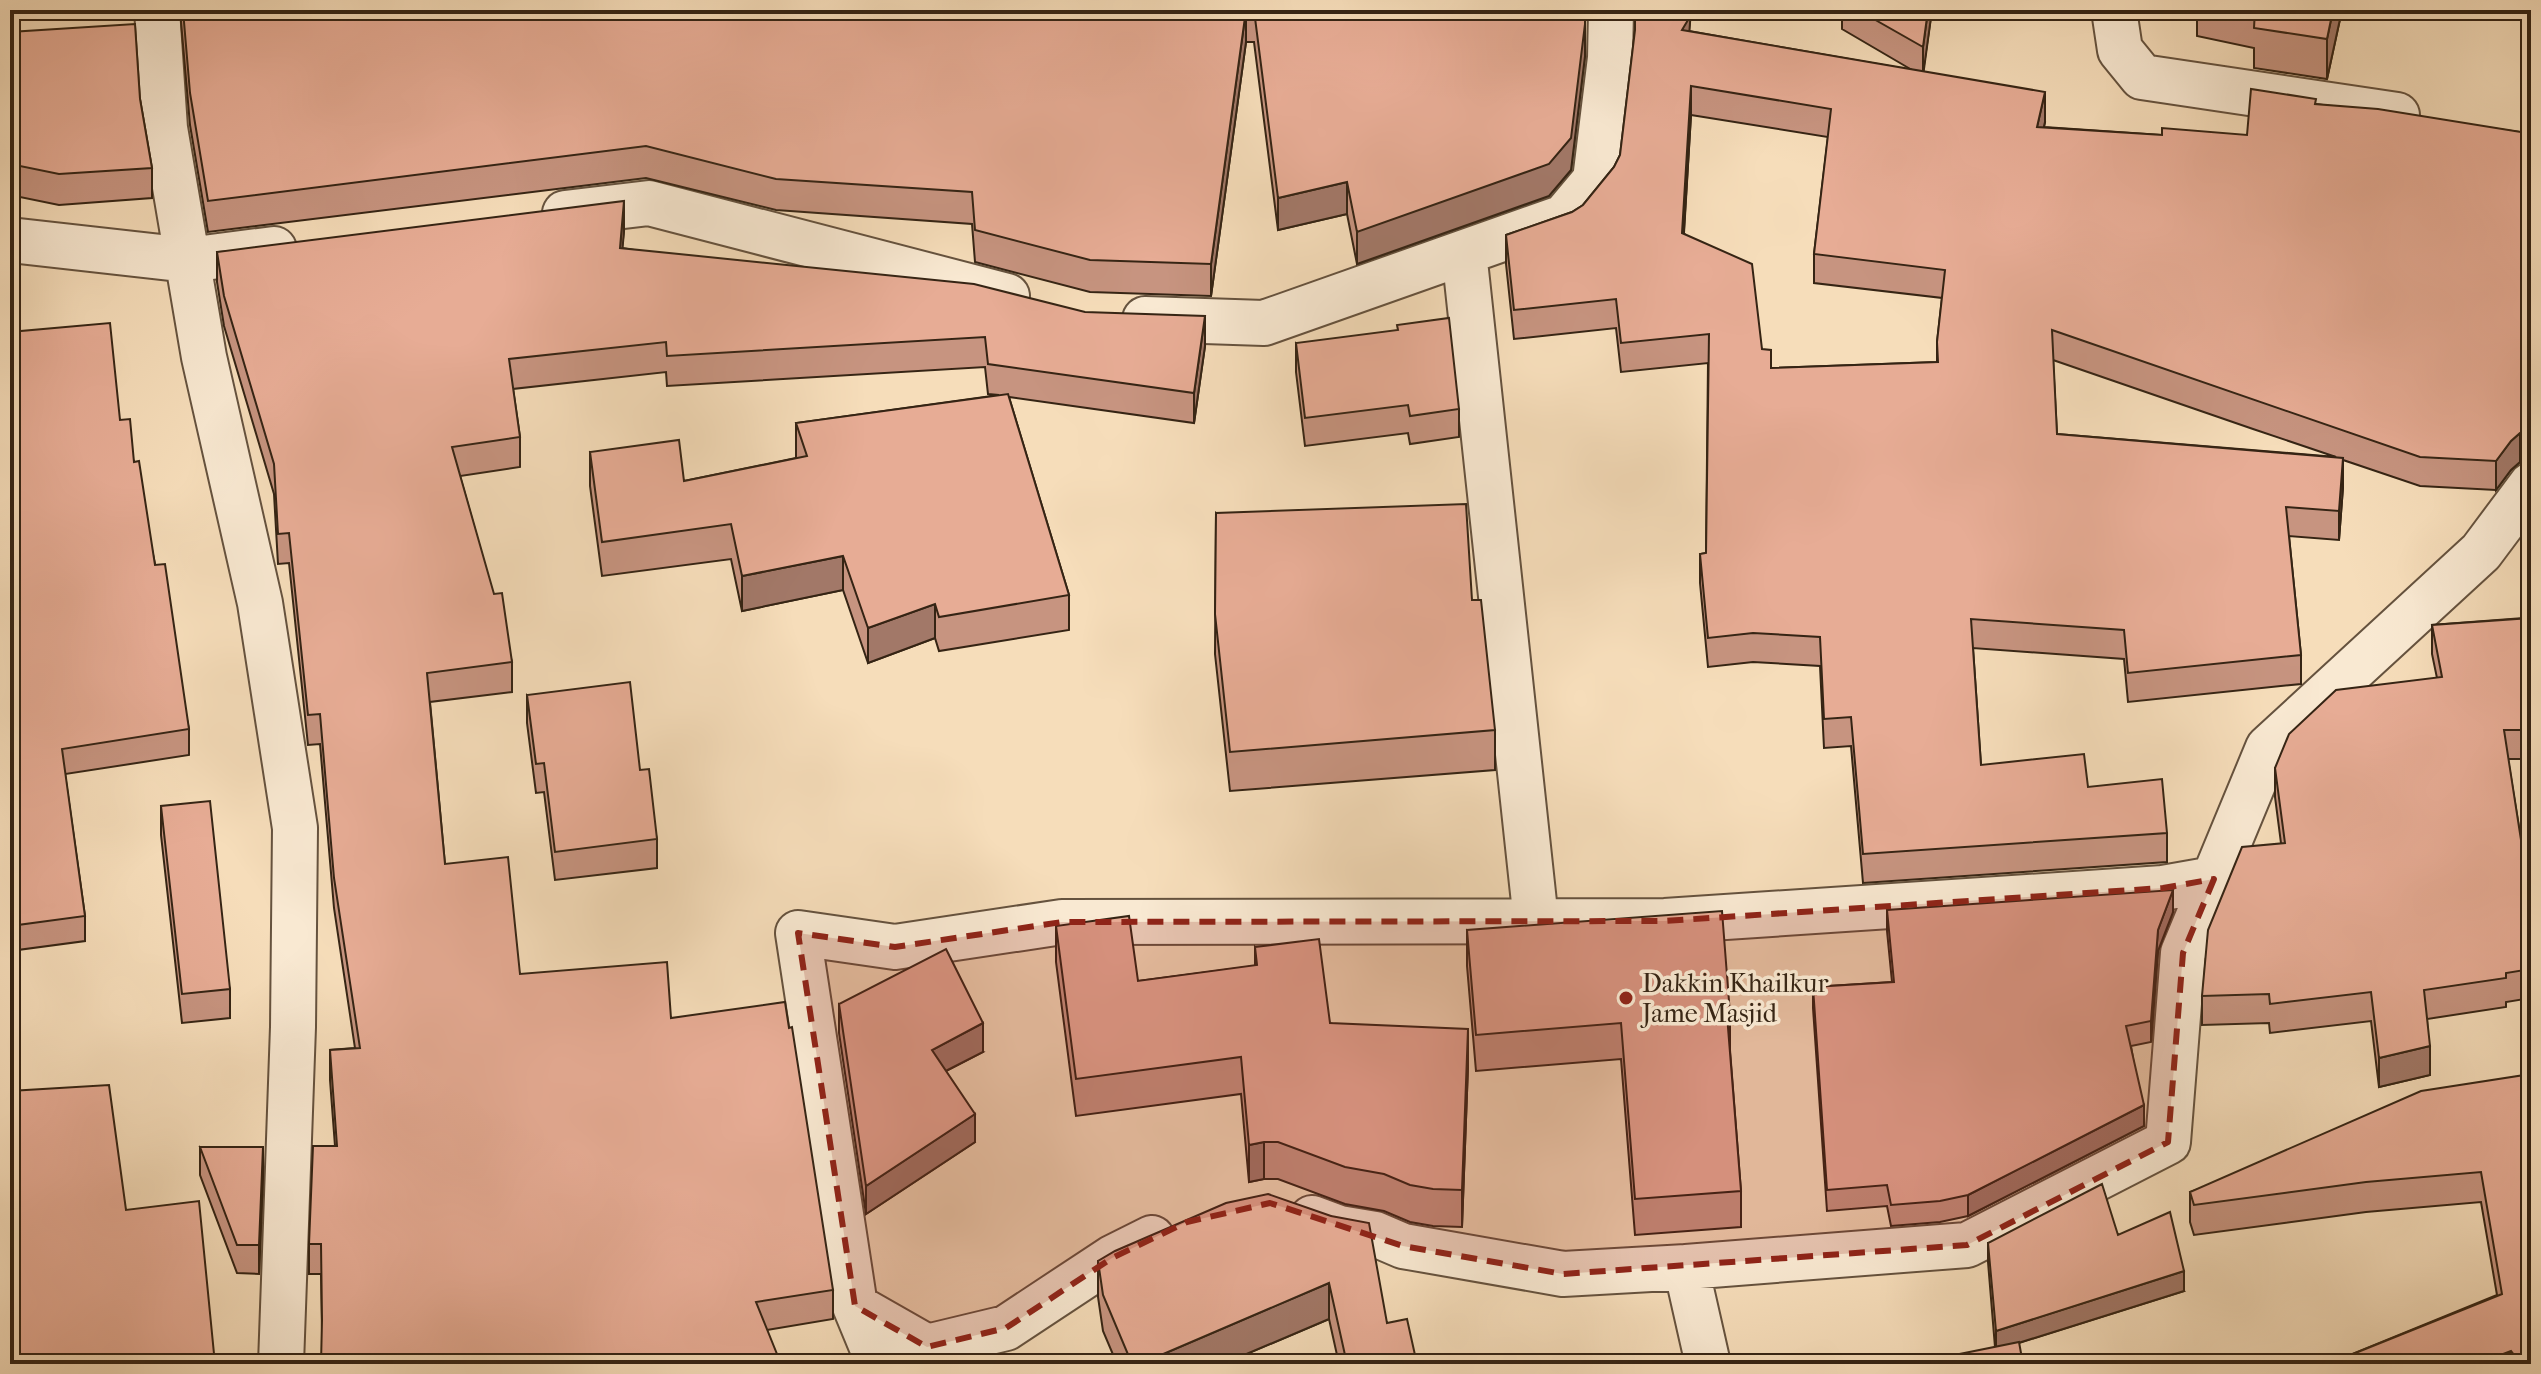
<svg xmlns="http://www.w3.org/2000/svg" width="2541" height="1374" font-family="'IM FELL French Canon',serif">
<rect width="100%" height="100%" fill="#f6ddba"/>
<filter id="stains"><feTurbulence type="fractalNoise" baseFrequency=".0025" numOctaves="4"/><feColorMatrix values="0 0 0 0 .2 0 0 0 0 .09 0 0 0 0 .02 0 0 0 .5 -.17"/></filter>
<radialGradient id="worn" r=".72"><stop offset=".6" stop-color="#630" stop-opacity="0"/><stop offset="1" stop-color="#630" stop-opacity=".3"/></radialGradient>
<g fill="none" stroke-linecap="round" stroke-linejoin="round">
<g stroke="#65523e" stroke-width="48">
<path id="minor" d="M 157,10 L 165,128 L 204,357 L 260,603 L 295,828 L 293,1027 L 281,1364
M 2114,10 L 2120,50 L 2142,77 L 2397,115
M 565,213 L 649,203 L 1007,296
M 10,240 L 188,260 L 274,249
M 1464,252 L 1536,921
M 1145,319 L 1264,323 L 1564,217 L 1595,180 L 1610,58 L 1611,10
M 1312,1218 L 1339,1228 L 1375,1234 L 1403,1246 L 1563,1274 L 1686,1267
M 855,1306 L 927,1347 L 1006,1328 L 1112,1258 L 1152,1238
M 879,1364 L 855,1306 L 798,933 L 895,947 L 1062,922 L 1665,921 L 2163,888 L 2214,879
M 1708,1364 L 1686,1267 L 1967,1245 L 2168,1142 L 2183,953 L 2268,748 L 2481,552 L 2531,485"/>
</g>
<use href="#minor" stroke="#f9e9d2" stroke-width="44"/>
</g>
<path fill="#c79480" stroke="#352414" stroke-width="2" fill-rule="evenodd" d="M 180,10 L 1585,10 L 1585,56 L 1571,170 L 1549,196 L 1357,264 L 1347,214 L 1278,230 L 1254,42 L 1246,42 L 1211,296 L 1090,292 L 975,262 L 972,224 L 776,210 L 646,178 L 208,232 L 190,125 Z
M 1691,10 L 1689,31 L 1912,70 L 1842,29 L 1842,10 L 1932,10 L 1923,72 L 2045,122 L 2044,127 L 2162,135 L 2247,135 L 2316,104 L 2527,133 L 2531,132 L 2531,461 L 2520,462 L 2511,470 L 2496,490 L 2420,486 L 2343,460 L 2343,487 L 2339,540 L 2289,536 L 2301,655 L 2301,684 L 2128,702 L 2124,659 L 1973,648 L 1981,765 L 2088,787 L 2167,833 L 2167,862 L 1863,883 L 1851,746 L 1824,748 L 1820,666 L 1753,662 L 1708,667 L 1700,583 L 1700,554 L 1706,553 L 1708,363 L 1621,372 L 1616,328 L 1514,339 L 1506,264 L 1506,235 L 1572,212 L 1583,205 L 1614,167 L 1620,155 L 1635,30 ZM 1691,115 L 1828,137 L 1814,254 L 1814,283 L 1942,298 L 1937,342 L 1937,362 L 1771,368 L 1762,349 L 1684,233 ZM 2053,360 L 2253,429 L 2336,457 L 2057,434 Z
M 2197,10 L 2342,10 L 2327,79 L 2254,68 L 2254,48 L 2197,36 Z
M 10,32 L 140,99 L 152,168 L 152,198 L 59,205 L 10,195 Z
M 624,231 L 622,248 L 1205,346 L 1194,423 L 1009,397 L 1069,595 L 1069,630 L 939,651 L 935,638 L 868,663 L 843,590 L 742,611 L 731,559 L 602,576 L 590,486 L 590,452 L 684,481 L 796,458 L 796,423 L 999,395 L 988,394 L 985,367 L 667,386 L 666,372 L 513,389 L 520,437 L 520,467 L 460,476 L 512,662 L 512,692 L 430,702 L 445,864 L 520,974 L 671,1018 L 833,1290 L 833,1319 L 767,1330 L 322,1330 L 321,1274 L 309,1274 L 309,1244 L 335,1146 L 330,1080 L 330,1050 L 355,1048 L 334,908 L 320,744 L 308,745 L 289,563 L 278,564 L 274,494 L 224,326 L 217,282 L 217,252 Z
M 10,332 L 120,420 L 134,462 L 189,729 L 189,755 L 65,774 L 85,916 L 85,941 L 10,951 Z
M 1296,343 L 1459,409 L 1459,437 L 1410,444 L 1408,433 L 1305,446 L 1296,372 Z
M 2531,500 L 2531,759 L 2508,759 L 2521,840 L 2531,839 L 2531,998 L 2506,1002 L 2506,1007 L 2427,1019 L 2430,1075 L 2379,1087 L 2371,1021 L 2270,1033 L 2269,1023 L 2202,1025 L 2202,996 L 2281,843 L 2275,797 L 2275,768 L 2437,678 L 2432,654 L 2432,625 L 2524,618 L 2524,595 Z
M 1216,513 L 1495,730 L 1495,770 L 1230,791 L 1215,654 Z
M 527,695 L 640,770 L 657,839 L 657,868 L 555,880 L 544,792 L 536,793 L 527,723 Z
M 161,806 L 230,989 L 230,1018 L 182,1023 L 161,835 Z
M 1887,910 L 2173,912 L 2158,951 L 2151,1042 L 2131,1046 L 2144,1126 L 1968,1216 L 1940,1222 L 1891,1226 L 1887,1206 L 1827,1211 L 1813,1008 L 1813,987 L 1892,982 L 1887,931 Z
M 1056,926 L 1138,981 L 1255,966 L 1255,947 L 1330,1023 L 1468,1066 L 1462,1227 L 1433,1226 L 1410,1222 L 1384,1211 L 1345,1204 L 1278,1179 L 1264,1179 L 1249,1182 L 1241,1094 L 1076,1116 L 1056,962 Z
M 1467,930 L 1730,1014 L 1730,1050 L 1741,1191 L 1741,1227 L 1635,1235 L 1621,1059 L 1476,1071 L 1467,966 Z
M 839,1004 L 983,1052 L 946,1071 L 975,1142 L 866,1214 L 839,1033 Z
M 2531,1074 L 2531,1364 L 2328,1364 L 2497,1295 L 2481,1202 L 2366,1212 L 2194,1235 L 2190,1222 L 2190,1192 Z
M 200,1147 L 263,1175 L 259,1274 L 237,1273 L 200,1175 Z
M 1331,1216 L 1387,1323 L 1417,1364 L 1339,1364 L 1329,1319 L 1223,1364 L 1117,1364 L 1103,1331 L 1098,1297 L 1098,1261 Z
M 2118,1235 L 2184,1291 L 2019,1343 L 1995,1347 L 1988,1262 L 1988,1243 Z"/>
<path fill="#a27868" stroke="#352414" stroke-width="2" d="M 1246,10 L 1246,42 L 1211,296 L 1211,264 Z
M 1585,10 L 1585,56 L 1571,170 L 1549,196 L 1357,264 L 1357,232 Z
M 1689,10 L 1691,10 L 1688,49 L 1682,30 Z
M 1928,10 L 1932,10 L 1923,76 L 1923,47 Z
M 2333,10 L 2342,10 L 2327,79 L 2327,39 Z
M 1691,86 L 1691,115 L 1682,262 L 1682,233 Z
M 2045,92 L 2045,122 L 2037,156 L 2037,127 Z
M 1347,182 L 1347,214 L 1278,230 L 1278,198 Z
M 624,201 L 624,231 L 620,278 L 620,248 Z
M 1205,316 L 1205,346 L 1194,423 L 1194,393 Z
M 2520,433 L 2520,462 L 2511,470 L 2496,490 L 2496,461 L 2511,441 Z
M 2343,458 L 2343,487 L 2339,540 L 2339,511 Z
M 843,556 L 843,590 L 742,611 L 742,576 Z
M 935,604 L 935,638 L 868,663 L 868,628 Z
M 2173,890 L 2173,912 L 2158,951 L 2151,1042 L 2151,1021 L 2158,930 Z
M 983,1023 L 983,1052 L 932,1078 L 932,1050 Z
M 1468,1029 L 1468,1066 L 1462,1227 L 1462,1190 Z
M 2430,1046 L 2430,1075 L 2379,1087 L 2379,1058 Z
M 2144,1105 L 2144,1126 L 1968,1216 L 1968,1195 Z
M 975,1114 L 975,1142 L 866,1214 L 866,1186 Z
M 1264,1142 L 1264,1179 L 1249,1182 L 1249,1145 Z
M 263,1147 L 263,1175 L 259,1274 L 259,1245 Z
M 2184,1271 L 2184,1291 L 1996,1350 L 1996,1331 Z
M 1329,1283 L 1329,1319 L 1223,1364 L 1140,1364 Z
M 2511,1351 L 2511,1364 L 2477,1364 Z"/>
<path fill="#e7ac95" stroke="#352414" stroke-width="2" fill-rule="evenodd" d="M 183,10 L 1585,10 L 1585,24 L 1571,138 L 1549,164 L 1357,232 L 1347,182 L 1278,198 L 1254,10 L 1246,10 L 1211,264 L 1090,260 L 975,230 L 972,192 L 776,179 L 646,146 L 208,201 L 190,93 Z
M 1635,10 L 1689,10 L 1688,20 L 1682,30 L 2045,92 L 2037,127 L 2162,135 L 2162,128 L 2247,135 L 2251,89 L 2316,99 L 2315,104 L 2378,109 L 2527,133 L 2531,132 L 2531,432 L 2520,433 L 2511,441 L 2496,461 L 2420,457 L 2052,330 L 2057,434 L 2343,458 L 2339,511 L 2286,507 L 2301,655 L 2128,673 L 2124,630 L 1971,619 L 1981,765 L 2084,754 L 2088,787 L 2162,779 L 2167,833 L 1863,854 L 1851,717 L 1824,719 L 1820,637 L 1753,633 L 1708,638 L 1700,554 L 1706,553 L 1709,334 L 1621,343 L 1616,299 L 1514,310 L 1506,235 L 1572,212 L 1583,205 L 1614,167 L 1620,155 L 1635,30 ZM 1691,86 L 1831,109 L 1814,254 L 1945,270 L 1937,342 L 1938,362 L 1771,368 L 1771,350 L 1762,349 L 1752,264 L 1682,233 Z
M 1858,10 L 1928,10 L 1923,47 Z
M 2255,10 L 2333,10 L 2327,39 L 2254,28 Z
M 135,24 L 140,99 L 152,168 L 59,174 L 10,164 L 10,32 Z
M 624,201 L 620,248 L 974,284 L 1085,312 L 1205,316 L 1194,393 L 988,364 L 985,337 L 667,356 L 666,342 L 509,359 L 520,437 L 452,447 L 494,594 L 502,593 L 512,662 L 427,673 L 445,864 L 508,857 L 520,974 L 667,962 L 671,1018 L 785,1002 L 789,1028 L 792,1027 L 833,1290 L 756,1302 L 781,1364 L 321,1364 L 322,1320 L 321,1244 L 309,1244 L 313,1146 L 337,1146 L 330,1050 L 360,1048 L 334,878 L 320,714 L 308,715 L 289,533 L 278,534 L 274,464 L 224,296 L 217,252 Z
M 1449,318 L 1459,409 L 1410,416 L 1408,405 L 1305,418 L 1296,343 L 1398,330 L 1397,325 Z
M 110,323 L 120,420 L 130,419 L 134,462 L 139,461 L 155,565 L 165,564 L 189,729 L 62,749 L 85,916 L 10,926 L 10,332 Z
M 1008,394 L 1069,595 L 939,617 L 935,604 L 868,628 L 843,556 L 742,576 L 731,524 L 602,542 L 590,452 L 679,440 L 684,481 L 807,456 L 796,423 Z
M 2531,500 L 2531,595 L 2524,595 L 2527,505 Z
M 1466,504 L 1472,600 L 1481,600 L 1495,730 L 1230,752 L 1215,614 L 1216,513 Z
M 2531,618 L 2531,730 L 2504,730 L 2521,840 L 2531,839 L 2531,969 L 2506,973 L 2506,978 L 2424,990 L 2430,1046 L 2379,1058 L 2371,992 L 2270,1004 L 2269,994 L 2202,996 L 2208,930 L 2242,847 L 2285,843 L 2275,768 L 2289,734 L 2336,690 L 2442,677 L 2432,625 Z
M 630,682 L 640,770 L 649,769 L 657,839 L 555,852 L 544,763 L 536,764 L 527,695 Z
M 210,801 L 230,989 L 182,994 L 161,806 Z
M 2173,890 L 2158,930 L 2151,1021 L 2126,1026 L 2144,1105 L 1968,1195 L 1940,1201 L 1891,1205 L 1887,1185 L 1827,1190 L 1813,987 L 1894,982 L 1887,910 Z
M 1722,911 L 1730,1014 L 1727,1015 L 1741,1191 L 1635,1199 L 1621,1023 L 1476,1035 L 1467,930 Z
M 1129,916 L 1138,981 L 1257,965 L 1255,947 L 1319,939 L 1330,1023 L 1468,1029 L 1462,1190 L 1433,1189 L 1410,1185 L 1384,1174 L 1345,1167 L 1278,1142 L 1264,1142 L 1249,1145 L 1241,1057 L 1076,1079 L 1056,926 Z
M 946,949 L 983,1023 L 932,1050 L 975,1114 L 866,1186 L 839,1004 Z
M 2531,1074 L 2531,1364 L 2521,1364 L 2511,1351 L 2477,1364 L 2328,1364 L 2502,1294 L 2481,1172 L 2366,1182 L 2194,1205 L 2190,1192 L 2421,1091 Z
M 109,1085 L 126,1210 L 199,1201 L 215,1364 L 10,1364 L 10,1091 Z
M 200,1147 L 263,1147 L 259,1245 L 237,1245 Z
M 2102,1184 L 2118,1235 L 2170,1212 L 2184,1271 L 1996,1331 L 1988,1243 Z
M 1268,1194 L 1331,1216 L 1369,1223 L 1387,1323 L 1407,1319 L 1417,1364 L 1347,1364 L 1329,1283 L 1140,1364 L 1132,1364 L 1103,1295 L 1098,1261 L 1115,1251 L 1226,1203 Z
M 2019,1342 L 2023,1364 L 1910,1364 Z"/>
<path fill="#8f2418" fill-opacity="0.2" stroke="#8f2418" stroke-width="6" stroke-dasharray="16 10" stroke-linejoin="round" d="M 2214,879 L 2183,953 L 2168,1142 L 1967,1245 L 1563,1274 L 1403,1246 L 1270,1203 L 1187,1222 L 1112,1258 L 1006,1328 L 927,1347 L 855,1306 L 798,933 L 895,947 L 1062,922 L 1665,921 L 2163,888 Z"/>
<circle fill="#8f2418" stroke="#f9e9d2" stroke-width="3" cx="1626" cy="998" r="8"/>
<g text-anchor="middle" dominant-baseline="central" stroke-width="7" stroke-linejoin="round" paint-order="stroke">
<g font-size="26" fill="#352414" stroke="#f9e9d2" text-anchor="start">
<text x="1642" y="983">Dakkin Khailkur<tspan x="1642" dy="30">Jame Masjid</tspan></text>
</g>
</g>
<rect width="2541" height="1374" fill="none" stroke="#f6ddba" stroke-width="40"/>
<rect x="12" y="12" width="2517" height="1350" fill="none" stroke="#352414" stroke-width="4"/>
<rect x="20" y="20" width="2501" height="1334" fill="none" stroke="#352414" stroke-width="2"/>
<rect width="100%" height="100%" filter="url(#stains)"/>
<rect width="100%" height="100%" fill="url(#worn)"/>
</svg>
